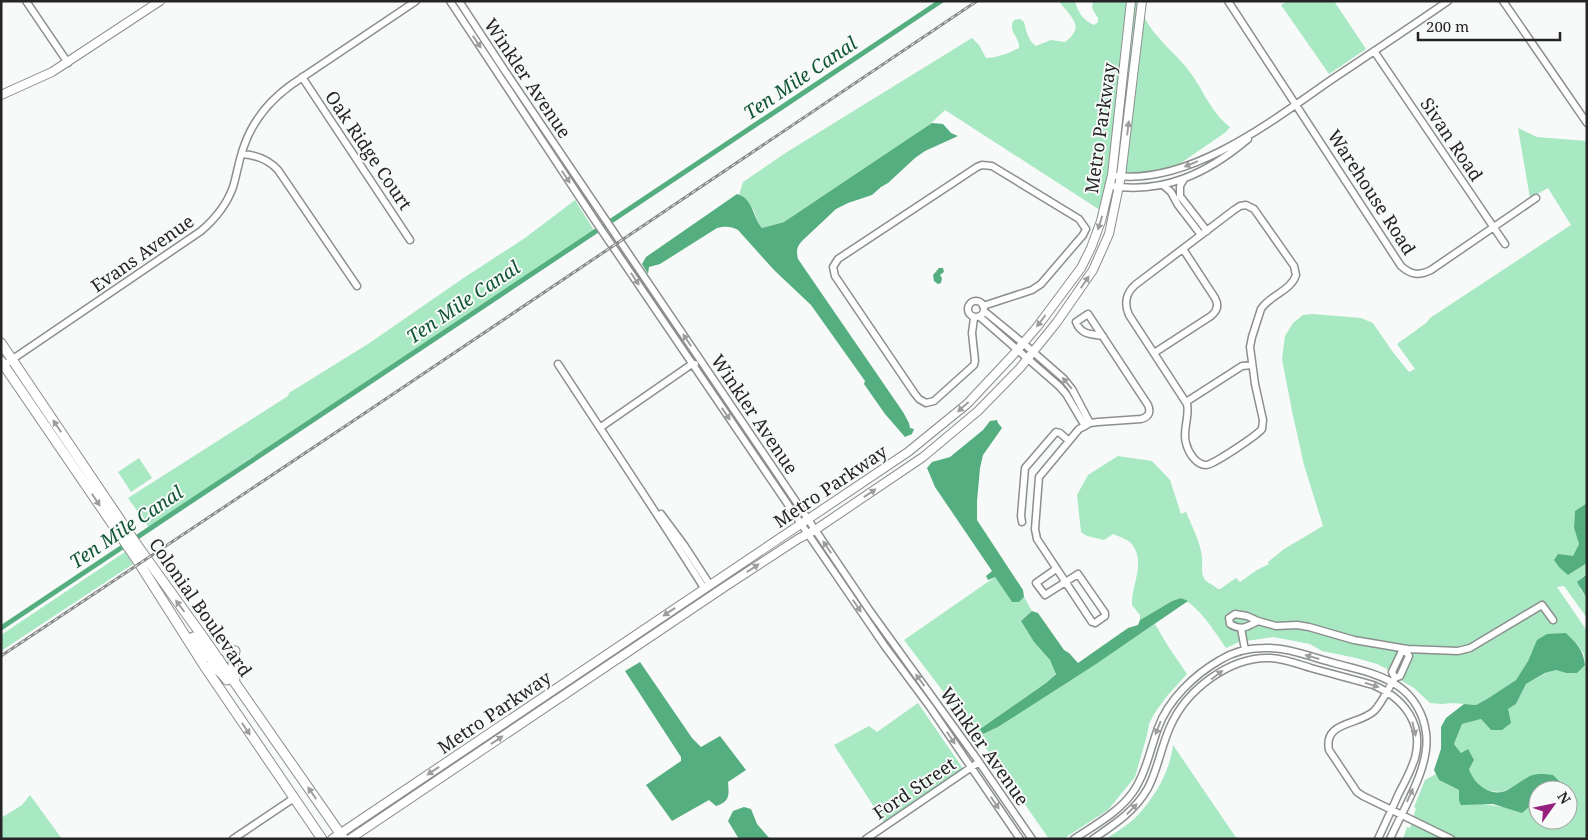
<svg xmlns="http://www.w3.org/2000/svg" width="1588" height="840" font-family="'Noto Serif',serif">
<rect width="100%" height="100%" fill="#f7faf8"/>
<path fill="#a8e8c2" d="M 1059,1 L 1075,1 C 1078,13 1083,20 1094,25 L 1098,22 L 1098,18 L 1092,8 L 1093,1 L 1128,1 L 1110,175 L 1103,212 L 945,110 L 926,128 L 784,222 L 762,228 L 759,224 L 753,209 L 739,195 L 743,182 L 787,152 L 972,38 L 979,45 L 986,58 C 997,58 1009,53 1019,48 C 1020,37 1007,31 1014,20 L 1020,19 L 1024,22 C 1026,30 1028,41 1036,46 L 1051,40 L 1065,42 C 1086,26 1071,18 1059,1 Z
M 1133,1 L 1137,1 L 1139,6 L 1119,174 L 1115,173 Z
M 1288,1 L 1334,1 L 1366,49 L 1329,74 L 1281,5 Z
M 1143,15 C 1155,38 1170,48 1186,67 C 1202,86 1209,111 1230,127 L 1226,132 L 1175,167 L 1150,174 L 1124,174 Z
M 1518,128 L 1537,137 L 1587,141 L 1587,503 L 1575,511 L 1574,528 L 1579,544 L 1573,557 L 1558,554 L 1568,575 L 1587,563 L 1587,574 L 1581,578 L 1580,589 L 1587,599 L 1587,618 L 1564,586 L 1557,587 L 1587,631 L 1587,839 L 1403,839 L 1407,827 L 1410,828 L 1416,808 L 1414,807 L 1425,780 L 1436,774 L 1439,780 L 1459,790 L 1459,801 L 1504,807 L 1534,802 L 1538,799 L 1538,820 L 1568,820 L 1568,790 L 1555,790 L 1561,783 L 1511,788 L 1501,792 L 1489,791 L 1479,786 L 1472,777 L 1468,769 L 1467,750 L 1461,753 L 1454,744 L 1462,724 L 1481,719 L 1491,730 L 1508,709 L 1516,704 L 1526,684 L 1546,673 L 1556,670 L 1566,673 L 1585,665 L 1584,654 L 1577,644 L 1532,651 L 1528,661 L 1516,680 L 1487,699 L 1476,705 L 1453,703 L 1442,704 L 1430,703 L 1414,688 L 1404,682 L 1394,678 L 1387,669 L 1377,664 L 1356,658 L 1322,651 L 1310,644 L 1273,637 L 1239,642 L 1226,648 C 1215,632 1199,606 1181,598 L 1172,601 L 1140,620 L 1140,615 L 1132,605 C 1131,585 1147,562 1131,543 C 1127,539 1118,536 1113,534 L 1104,540 L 1087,536 L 1081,532 L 1077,495 L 1088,475 L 1118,456 L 1152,461 L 1170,480 L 1181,514 L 1186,512 C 1192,527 1200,541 1202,557 C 1203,566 1200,572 1205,580 C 1209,584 1214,585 1218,589 L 1220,589 L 1236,578 L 1240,582 L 1257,570 L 1269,564 L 1268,562 L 1284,549 L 1323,526 L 1304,465 L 1292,411 L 1282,359 L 1285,336 L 1293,323 L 1303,315 L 1313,314 L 1361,318 L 1373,323 L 1392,351 L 1409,372 L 1415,369 L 1397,344 L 1426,323 L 1430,318 L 1571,225 L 1548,188 L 1530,198 Z
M 575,200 L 595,232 L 470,312 L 285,437 L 249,459 L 150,529 L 128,498 L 288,396 L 289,393 L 368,344 L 465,277 L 525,238 Z
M 139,458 L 152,478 L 131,492 L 118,472 Z
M 125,552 L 133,564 L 1,651 L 1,635 Z
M 995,577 L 1012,602 L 1019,602 L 1024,597 L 1032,611 L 1021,621 L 1034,642 L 1050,660 L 1056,673 L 1046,683 L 980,729 L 983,734 L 998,727 L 1155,624 L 1168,646 L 1187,674 L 1167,696 L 1154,714 L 1149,724 L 1147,735 L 1135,777 L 1108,810 L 1063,839 L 1049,839 L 983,744 L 904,640 Z
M 918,703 L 966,773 L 887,827 L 834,745 L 869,726 L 877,732 Z
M 1173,745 L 1237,839 L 1106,839 C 1116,832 1130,824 1138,815 C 1156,795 1170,771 1173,745 Z
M 30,795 L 62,839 L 1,839 L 1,818 L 22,805 Z"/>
<path fill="#55ae7f" d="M 932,123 L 943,124 L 951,133 L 958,136 L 925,151 L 915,158 L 888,183 L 881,187 L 872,195 L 848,203 L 836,209 L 803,240 C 797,246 796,250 798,259 L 903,412 L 909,423 L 910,428 L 914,429 L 912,434 L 905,437 L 885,414 L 864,384 L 865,381 L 811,305 L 774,270 L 738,230 C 731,226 725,226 717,228 L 660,264 L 649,267 L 648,274 L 642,264 L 646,257 L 737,194 C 753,198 753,218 762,228 L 784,222 Z
M 939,268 L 943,268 L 944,272 L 940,275 L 942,278 L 941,283 L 938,284 L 934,281 L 933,275 Z
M 997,420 L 998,423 L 1002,428 L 983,455 L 980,468 L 977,501 L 977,520 L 1023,590 L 1024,597 L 1019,602 L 1012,602 L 995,577 L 988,580 L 986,576 L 992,571 L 935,487 L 927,468 L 932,462 L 950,457 L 983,430 L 990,421 Z
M 1587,503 L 1587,563 L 1568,575 L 1559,567 L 1554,560 L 1558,554 L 1573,556 L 1579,544 L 1574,528 L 1575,511 Z
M 1587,574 L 1587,599 L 1577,582 Z
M 1181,598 L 1188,601 L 1096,664 L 998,727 L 983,734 L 980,729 L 1046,683 L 1056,674 L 1050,660 L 1034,642 L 1021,621 L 1032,611 L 1038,613 L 1064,650 L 1069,653 L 1078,663 L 1128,628 L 1138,625 L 1140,620 L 1172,601 Z
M 1566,633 C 1577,644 1583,649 1585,665 L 1577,673 L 1566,673 L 1556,670 L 1545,673 L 1526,684 L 1516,704 L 1508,709 L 1511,723 L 1502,730 L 1491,730 L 1481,719 L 1462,724 L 1454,744 L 1461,753 L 1468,749 L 1474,760 L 1469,769 C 1473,782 1487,795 1502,792 C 1512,789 1520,781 1530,776 C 1537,773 1546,774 1553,775 L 1561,783 L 1555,790 L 1538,790 L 1538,799 L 1522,813 L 1493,804 L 1461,805 L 1459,801 L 1459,790 L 1439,780 L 1434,770 L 1441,749 L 1441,727 L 1446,718 L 1464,704 L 1476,705 L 1487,699 L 1516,680 L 1528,661 L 1537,640 L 1547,634 Z
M 640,662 L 692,738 L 701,747 L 720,736 L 746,770 L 728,782 C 729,796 730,801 716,806 L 709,800 L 672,821 L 646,785 L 681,761 L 681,757 L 625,671 Z
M 744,807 L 751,809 L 757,824 L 770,839 L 739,839 L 728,821 L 733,811 Z"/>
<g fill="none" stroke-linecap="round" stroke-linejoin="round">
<path stroke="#55ae7f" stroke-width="5" d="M 1,628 L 941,1"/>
<g stroke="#8b8f8d" stroke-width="9">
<path id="minor" d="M 26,1 L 68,63
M 450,1 L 594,219 L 808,534 L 884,645 L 930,707 L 1020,839
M 459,1 L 503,68 L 870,611 L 977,759 L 1032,839
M 1228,1 L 1401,266 C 1411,275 1419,276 1431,270 L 1536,198
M 1503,1 L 1587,123
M 1374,51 L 1505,244
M 302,77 L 410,240
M 242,154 C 256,155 268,159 278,170 L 357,286
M 1117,176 C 1191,184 1272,121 1331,80 C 1370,54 1409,28 1448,1
M 1184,179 L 1180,186 L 1180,196 L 1207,231
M 1163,185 L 1171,192 L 1178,205 L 1201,235
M 1111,186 C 1164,194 1208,173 1248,139
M 1246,205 L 1254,209 L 1294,266 L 1296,275 C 1291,291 1270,295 1261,309 L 1252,337 L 1250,347 L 1255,384 L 1263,420 L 1262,429 C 1256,436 1213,465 1206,465 C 1196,465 1188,452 1186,443 C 1182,430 1190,417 1187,404 L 1129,315 C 1124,304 1126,293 1135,285 L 1234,210 L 1240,206 Z
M968 309a8 8 0 1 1 16 0a8 8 0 1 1-16 0Z
M 984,311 L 1023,343 L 1064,379 L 1072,389 L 1090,423
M 980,317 L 1059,386 L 1066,394 L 1085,426
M 974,318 L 972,333 L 975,361 L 974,365 L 934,401 L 926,403 L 919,399 L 915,394 L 835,276 L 833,267 L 838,259 L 977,167 L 982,165 L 992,166 L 1079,219 L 1086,229 L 1083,235 L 1041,284 L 1032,290 L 983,306
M 1154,353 L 1211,316 C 1217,311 1219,305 1215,298 L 1183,249
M 558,364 C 607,439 657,513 704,588
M 4,365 L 201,231 C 215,219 227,204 233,187 C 237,174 239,159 244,146 C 253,120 269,101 291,85 L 416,1
M 1186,402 L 1242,366 L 1252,365
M 601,427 L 692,364 L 695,364
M 661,514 L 684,545 L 710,585
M 1022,522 L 1021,516 L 1025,468 L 1056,432 L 1060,433 L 1069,441
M 1056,569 L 1036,583 L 1045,595 L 1078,574 L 1105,613 L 1105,616 L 1095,623 L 1092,622 L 1037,539 L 1035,529 L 1039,477 L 1079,429 L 1085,426 L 1090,423 L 1098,422 L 1141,419 C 1149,417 1151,412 1148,405 L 1088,314 L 1076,322 C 1081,335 1091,334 1103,336
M 1258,621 C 1247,627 1242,631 1230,624 L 1229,618 L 1235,614 L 1247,616 L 1258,621 L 1276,626 L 1297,625 L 1309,627 L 1354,640 L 1407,649 L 1458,651 L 1470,648 L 1542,605 L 1553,620
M 1241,628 L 1245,650
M 1407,649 L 1406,651 L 1409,656 L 1400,676 L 1395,678 C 1388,688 1383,702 1374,711 C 1360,725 1323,721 1329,750 L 1357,792 L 1363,796 L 1451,839
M 1395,678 L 1392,672 L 1401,653 L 1406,651
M 233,839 L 294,798
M 866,839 L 979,762
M 1074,839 C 1095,825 1119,812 1133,792 C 1146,773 1150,750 1158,728 C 1168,700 1194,675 1220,660 C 1233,652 1249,648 1264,648 C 1287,647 1311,657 1334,663 C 1355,669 1379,673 1398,686 C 1413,696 1424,714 1426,733 C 1431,766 1403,809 1390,839
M 1093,839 C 1115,824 1135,811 1148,788 C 1158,769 1161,747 1170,727 C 1186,690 1230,656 1271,658 C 1285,659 1298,664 1311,668 C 1332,674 1353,679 1373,685 C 1404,698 1424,724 1415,758 C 1411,770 1405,782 1399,793 C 1392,809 1385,824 1378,839"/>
</g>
<g stroke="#8b8f8d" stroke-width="10">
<path id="major" d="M 1,95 L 52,72 L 160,1
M 332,839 L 908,452 L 967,404 L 1013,355 L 1037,327 L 1081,268 L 1091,248 L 1101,221 L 1112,175 L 1131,1
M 350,839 L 726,586 L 798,539 L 815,530 L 923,457 L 978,411 L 1020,368 L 1057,322 L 1093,270 L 1109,234 L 1121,176 L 1142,1"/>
</g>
<g stroke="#8b8f8d" stroke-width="11">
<path id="highway" d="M 1,343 L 139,548 L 203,637 L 344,839
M 1,361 L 139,563 L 205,667 L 322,839
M 193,637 C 199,647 205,661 219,659
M 235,651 L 233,663 L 235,679
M 205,667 C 215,665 221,672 227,680"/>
</g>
<use href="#minor" stroke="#fff" stroke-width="6"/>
<use href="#major" stroke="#fff" stroke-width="8"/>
<use href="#highway" stroke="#fff" stroke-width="9"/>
<g stroke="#8a8c8a" stroke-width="3">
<path id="rail" d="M 1,656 L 353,421 L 977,1"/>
</g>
<use href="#rail" stroke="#f7faf8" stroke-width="1" stroke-dasharray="4" stroke-linecap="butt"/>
</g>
<defs><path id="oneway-solid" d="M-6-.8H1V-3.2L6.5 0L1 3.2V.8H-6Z" transform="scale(1.25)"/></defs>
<g fill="#9c9d9c">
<use href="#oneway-solid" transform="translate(477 42) rotate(56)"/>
<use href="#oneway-solid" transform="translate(1128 128) rotate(-83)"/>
<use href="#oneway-solid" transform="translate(1191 164) rotate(158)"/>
<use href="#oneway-solid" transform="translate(566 177) rotate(56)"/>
<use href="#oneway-solid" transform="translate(1100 223) rotate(107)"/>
<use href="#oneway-solid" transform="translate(635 279) rotate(56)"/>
<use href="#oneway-solid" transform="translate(1085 282) rotate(-56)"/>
<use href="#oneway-solid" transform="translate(1041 321) rotate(127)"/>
<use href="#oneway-solid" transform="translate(687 340) rotate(-124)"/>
<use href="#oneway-solid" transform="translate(1067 383) rotate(-130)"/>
<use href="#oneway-solid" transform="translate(963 407) rotate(138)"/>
<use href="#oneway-solid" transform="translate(726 414) rotate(56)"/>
<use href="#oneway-solid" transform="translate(57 426) rotate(-124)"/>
<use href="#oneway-solid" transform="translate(870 493) rotate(-34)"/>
<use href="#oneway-solid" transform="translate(96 500) rotate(56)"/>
<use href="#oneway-solid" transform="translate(827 547) rotate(-124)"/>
<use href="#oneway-solid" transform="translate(753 568) rotate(-33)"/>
<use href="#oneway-solid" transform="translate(180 606) rotate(-127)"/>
<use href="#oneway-solid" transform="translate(857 606) rotate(56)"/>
<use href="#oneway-solid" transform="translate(669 612) rotate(146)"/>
<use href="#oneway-solid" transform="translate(1312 657) rotate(-164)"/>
<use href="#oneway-solid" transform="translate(1217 675) rotate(-37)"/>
<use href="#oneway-solid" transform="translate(920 680) rotate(-126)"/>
<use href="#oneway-solid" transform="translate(1372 685) rotate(18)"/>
<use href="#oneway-solid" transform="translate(1158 728) rotate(111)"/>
<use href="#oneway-solid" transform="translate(246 729) rotate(56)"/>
<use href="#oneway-solid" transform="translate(1414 729) rotate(77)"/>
<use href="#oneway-solid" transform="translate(951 738) rotate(56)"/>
<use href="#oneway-solid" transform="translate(497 740) rotate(-34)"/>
<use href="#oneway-solid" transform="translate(433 771) rotate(146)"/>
<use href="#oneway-solid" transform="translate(312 793) rotate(-125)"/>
<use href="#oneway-solid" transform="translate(1410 795) rotate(-66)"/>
<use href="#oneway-solid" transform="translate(995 803) rotate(56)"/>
<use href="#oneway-solid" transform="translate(1132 809) rotate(-46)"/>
</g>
<g text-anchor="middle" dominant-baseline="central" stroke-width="4" stroke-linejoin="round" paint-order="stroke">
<g font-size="18" fill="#242524" stroke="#f7faf8">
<text transform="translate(528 78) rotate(56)">Winkler Avenue</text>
<text transform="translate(1100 128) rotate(-82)">Metro Parkway</text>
<text transform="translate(1452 139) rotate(56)">Sivan Road</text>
<text transform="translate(369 150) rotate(56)">Oak Ridge Court</text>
<text transform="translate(1372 192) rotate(57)">Warehouse Road</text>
<text transform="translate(142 253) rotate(-35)">Evans Avenue</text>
<text transform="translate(755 414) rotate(56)">Winkler Avenue</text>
<text transform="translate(830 486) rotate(-34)">Metro Parkway</text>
<text transform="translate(201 607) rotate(55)">Colonial Boulevard</text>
<text transform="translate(494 712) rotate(-34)">Metro Parkway</text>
<text transform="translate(985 746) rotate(55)">Winkler Avenue</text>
<text transform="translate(914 788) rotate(-34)">Ford Street</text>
</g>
<g font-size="19" font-style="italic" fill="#125637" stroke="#f7faf8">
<text transform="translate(800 78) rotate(-34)">Ten Mile Canal</text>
<text transform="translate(463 302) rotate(-34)">Ten Mile Canal</text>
<text transform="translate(126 527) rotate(-34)">Ten Mile Canal</text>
</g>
</g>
<rect width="1588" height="840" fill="none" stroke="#242524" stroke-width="5"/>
<g transform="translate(1553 805) rotate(57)"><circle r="24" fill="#f7faf8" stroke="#a3a5a3"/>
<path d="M0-4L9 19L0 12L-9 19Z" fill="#96207d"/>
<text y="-8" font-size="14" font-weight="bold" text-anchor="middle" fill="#242524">N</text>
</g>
<path d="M1418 32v8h142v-8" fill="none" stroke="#242524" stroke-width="2.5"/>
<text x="1426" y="32" font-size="15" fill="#242524" stroke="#f7faf8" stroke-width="4" paint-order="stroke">200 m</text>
</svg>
